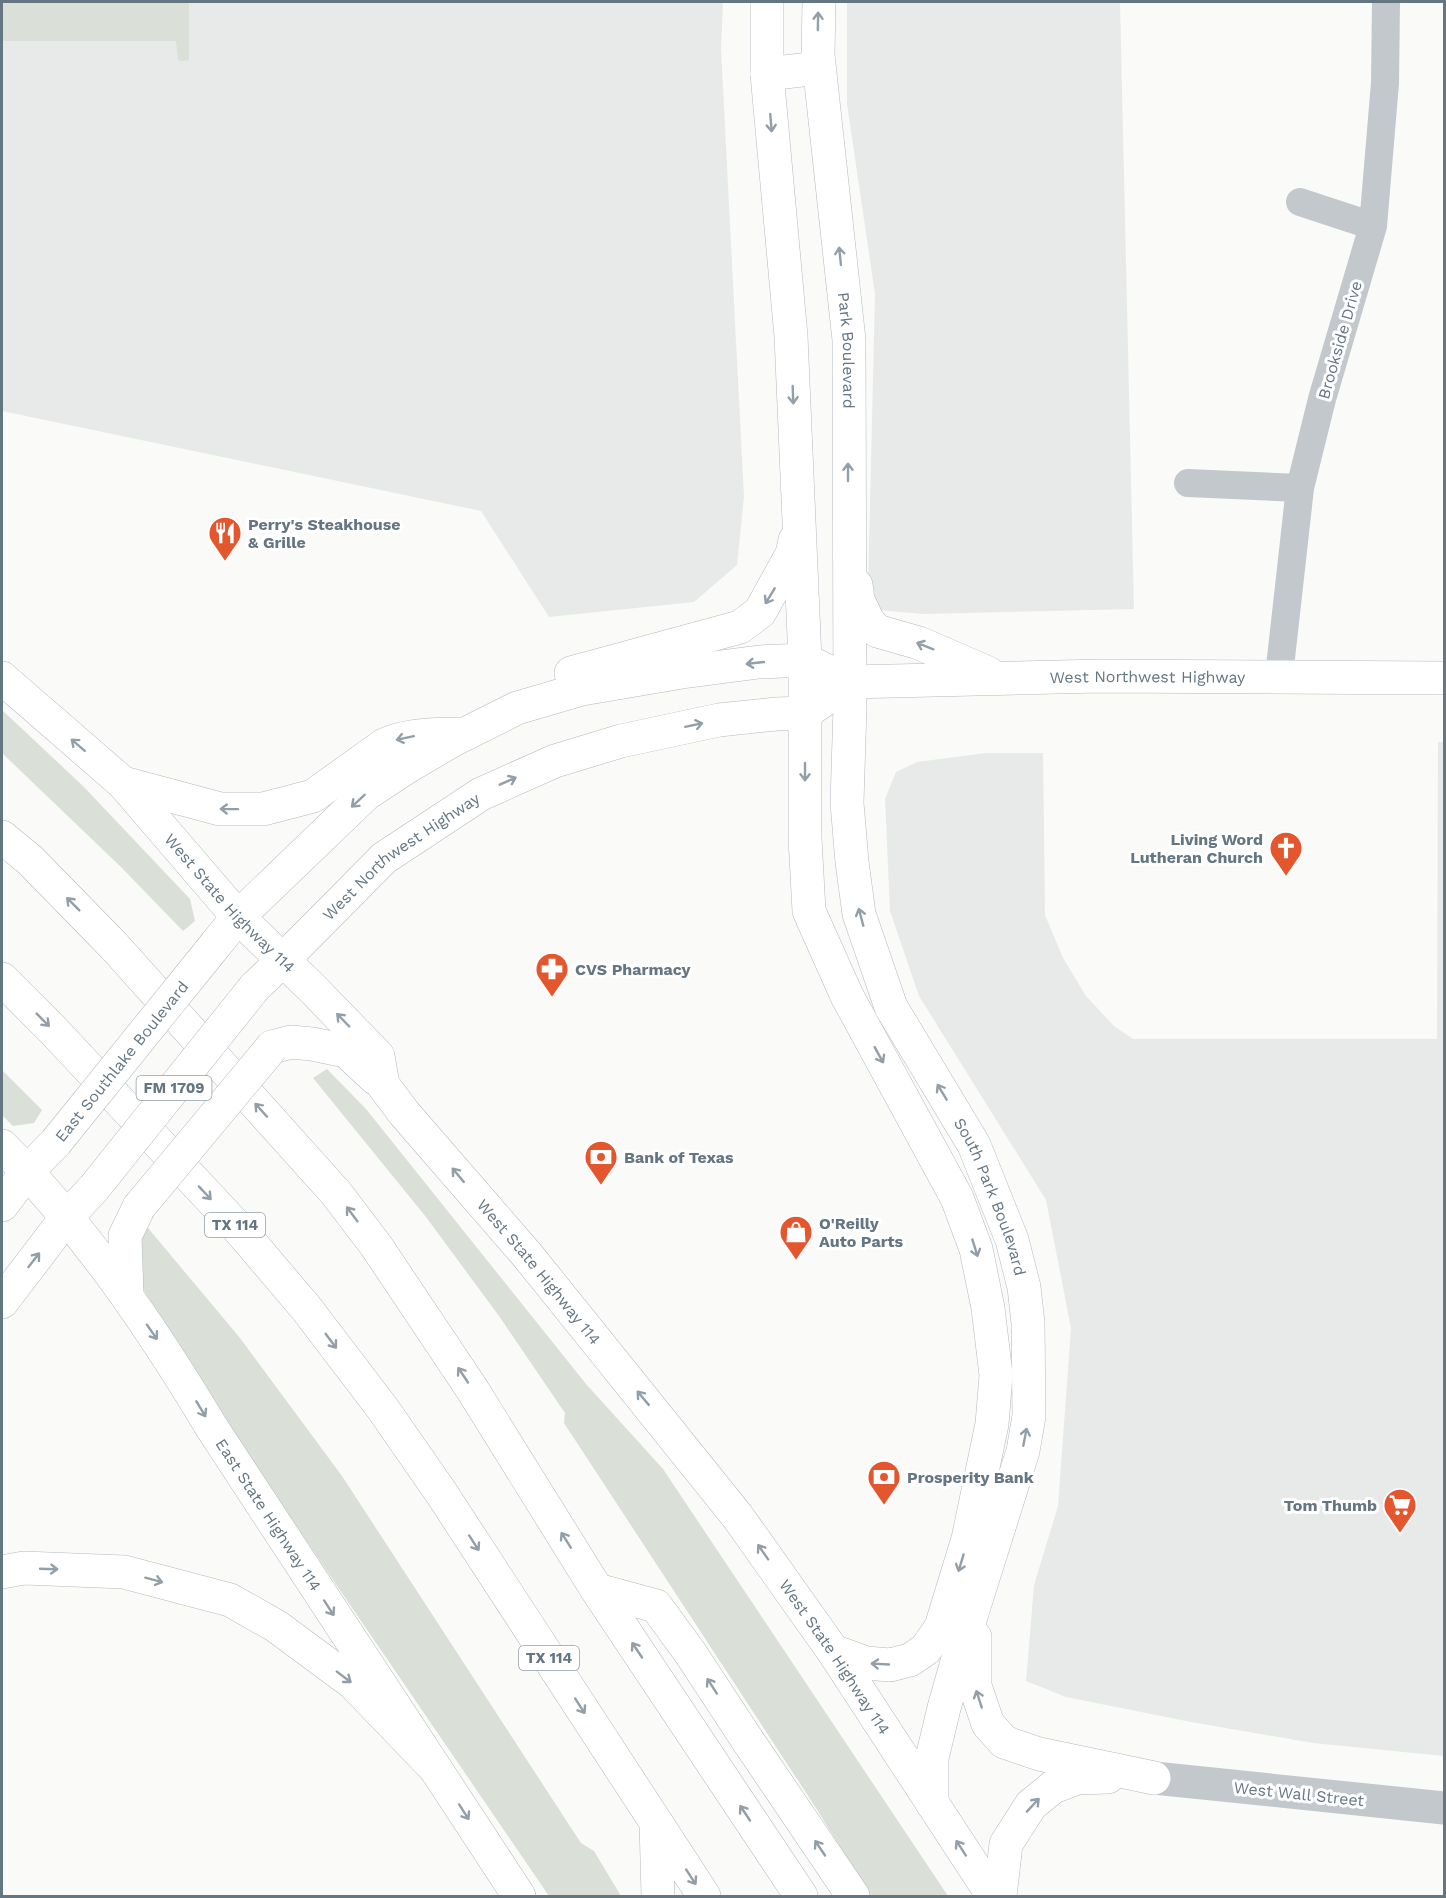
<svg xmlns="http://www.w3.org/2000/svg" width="1446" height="1898" font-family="'Work Sans',sans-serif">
<rect width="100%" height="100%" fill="#fafaf8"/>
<path fill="#e8e9e9" d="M 2,2 L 723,2 L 721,49 L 744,497 L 737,565 L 694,602 L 549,617 L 481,511 L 2,411 Z
M 847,2 L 1120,2 L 1134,609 L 923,614 L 879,610 L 868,589 L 875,294 L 847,104 Z
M 1438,742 L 1444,742 L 1444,1756 L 1313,1743 L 1191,1722 L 1066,1697 L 1026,1681 L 1034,1585 L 1058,1506 L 1071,1328 L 1046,1200 L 919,996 L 890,911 L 885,799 L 896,772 L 917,762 L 986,753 L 1043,753 L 1045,915 L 1063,958 L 1086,996 L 1114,1026 L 1133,1039 L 1437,1039 Z"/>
<path fill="#dadfd7" d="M 2,2 L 189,2 L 189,60 L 180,61 L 178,59 L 176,41 L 2,41 Z
M 2,710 L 83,786 L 190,899 L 195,921 L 183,931 L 121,867 L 2,753 Z
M 327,1069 L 366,1109 L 586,1384 L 663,1469 L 948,1896 L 870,1896 L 816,1808 L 564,1423 L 565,1413 L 499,1316 L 426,1217 L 313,1078 Z
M 2,1070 L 42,1110 L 34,1123 L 13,1126 L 2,1115 Z
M 148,1228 L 240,1338 L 342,1476 L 577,1837 L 581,1843 L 594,1851 L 621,1896 L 549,1896 L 167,1337 C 151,1307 122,1260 148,1228 Z"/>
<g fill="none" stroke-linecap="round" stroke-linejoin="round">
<g stroke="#b3babf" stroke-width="34">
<g id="secondary">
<path d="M 767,2 L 767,74 L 791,336 L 805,660 L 805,838 L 809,911 L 847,996 L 957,1198 L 976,1249 L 988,1308 L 996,1375 L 992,1424 L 968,1539 L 941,1627 L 926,1649 L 910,1660 L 890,1665 L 866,1663 L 833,1651"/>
<path id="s1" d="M 819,2 L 818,55 L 849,340 L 850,707 L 847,803 L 852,862 L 859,914 L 891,1007 L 974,1145 L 1012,1240 L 1024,1287 L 1028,1323 L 1029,1416 L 1023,1451 L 961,1648 L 944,1708 L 932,1758 L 932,1803"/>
<path d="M 767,74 L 819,68"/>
<path d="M 856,585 L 858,600 L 868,621 L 877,631 L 919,643 L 988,673"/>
<path d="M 571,673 L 740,627 L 760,612 L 792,554 L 795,540"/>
<path id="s2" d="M 2,678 L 123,783 L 238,917 L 311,987 L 378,1056 L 383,1085 L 404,1113 L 528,1256 L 738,1517 L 833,1651 L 993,1896"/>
<path d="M 123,783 L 220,809 L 263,809 L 313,796 L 384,745 C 408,734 432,735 458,734"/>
<path id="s3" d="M 238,917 L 366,794 L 407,767 L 453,740 L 517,708 L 582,689 L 682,672 L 759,662 L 805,660 L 850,682 L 1100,676 L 1444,678"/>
<path id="s4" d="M 283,960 L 384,858 L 481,794 L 555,761 L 621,741 L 719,720 L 776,714 L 805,713 L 824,700"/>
<path d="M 272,1047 L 291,1042 L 312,1044 L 346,1051 L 375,1078"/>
<path id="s5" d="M 2,1146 C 85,1229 152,1328 212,1428 L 519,1896"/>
<path d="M 127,1296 L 125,1236 L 139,1207"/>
<path d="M 975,1637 L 975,1686 L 988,1724 L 1004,1742 L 1039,1754 L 1154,1778"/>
<path d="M 1000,1896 L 1006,1844 L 1031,1805 L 1053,1787 L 1077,1778 L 1108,1777"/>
</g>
</g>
<g stroke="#b5babe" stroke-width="34">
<path id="primary" d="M 216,944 L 238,917
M 254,988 L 283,960
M 2,1205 L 27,1172 L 56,1142
M 2,1302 L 66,1218 L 94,1188
M 2,1572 L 24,1568 L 124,1572 L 230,1600 L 276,1626 L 353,1683 L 431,1764"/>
</g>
<g stroke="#b4b9bd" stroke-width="34">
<path id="motorway" d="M 2,837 L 30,860 L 114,946 L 336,1193 L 377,1247 L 472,1389 L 597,1590 L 801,1896
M 2,979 L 53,1030 L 238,1228 L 306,1308 L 383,1409 L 442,1494 L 704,1896
M 597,1590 L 656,1606 L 691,1654 L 746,1738 L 853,1896
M 656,1822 L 658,1896"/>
</g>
<path stroke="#c3c8cc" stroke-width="28" d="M 1300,202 L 1373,226
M 1188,483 L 1300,488
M 1279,676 L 1300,488 L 1322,399 L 1373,226 L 1385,83 L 1386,2"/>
<path stroke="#c3c8cc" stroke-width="33" d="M 1154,1778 L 1444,1808"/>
<use href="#secondary" stroke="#fff" stroke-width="33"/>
<use href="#primary" stroke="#fff" stroke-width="33"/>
<use href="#motorway" stroke="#fff" stroke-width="33"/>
<g stroke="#b3babf" stroke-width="34" stroke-linecap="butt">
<path id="secondary-bridge" d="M 139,1207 L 272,1047"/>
</g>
<g stroke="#b5babe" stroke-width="34" stroke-linecap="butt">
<g id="primary-bridge">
<path id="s6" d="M 56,1142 L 216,944"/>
<path d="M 94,1188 L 254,988"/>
</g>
</g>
<use href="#secondary-bridge" stroke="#fff" stroke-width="33"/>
<use href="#primary-bridge" stroke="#fff" stroke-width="33"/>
</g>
<defs><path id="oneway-shaft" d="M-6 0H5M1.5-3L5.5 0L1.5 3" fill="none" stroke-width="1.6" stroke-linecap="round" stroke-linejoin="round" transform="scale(1.5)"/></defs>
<g stroke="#939fa8">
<use href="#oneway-shaft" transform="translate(818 21) rotate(-89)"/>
<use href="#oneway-shaft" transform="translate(771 123) rotate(85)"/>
<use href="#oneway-shaft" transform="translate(840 256) rotate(-96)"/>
<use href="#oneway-shaft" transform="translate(793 395) rotate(88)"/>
<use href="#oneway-shaft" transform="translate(848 472) rotate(-90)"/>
<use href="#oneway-shaft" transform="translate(770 596) rotate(121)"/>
<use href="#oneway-shaft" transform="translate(925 646) rotate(-158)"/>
<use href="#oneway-shaft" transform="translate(755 663) rotate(174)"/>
<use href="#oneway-shaft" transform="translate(694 725) rotate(-12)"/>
<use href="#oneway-shaft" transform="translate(405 738) rotate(168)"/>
<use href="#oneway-shaft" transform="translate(78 745) rotate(-139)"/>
<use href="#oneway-shaft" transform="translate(805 772) rotate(90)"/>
<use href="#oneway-shaft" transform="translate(508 781) rotate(-24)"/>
<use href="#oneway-shaft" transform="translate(358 801) rotate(137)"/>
<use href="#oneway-shaft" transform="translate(229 809) rotate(-179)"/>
<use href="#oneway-shaft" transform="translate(73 904) rotate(-135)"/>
<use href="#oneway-shaft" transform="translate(861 917) rotate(-105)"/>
<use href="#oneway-shaft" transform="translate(43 1020) rotate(45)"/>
<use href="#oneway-shaft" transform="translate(343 1020) rotate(-134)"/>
<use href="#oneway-shaft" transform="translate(879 1055) rotate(61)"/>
<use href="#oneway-shaft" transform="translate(942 1092) rotate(-121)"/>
<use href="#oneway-shaft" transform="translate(261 1110) rotate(-132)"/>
<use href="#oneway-shaft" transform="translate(458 1175) rotate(-130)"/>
<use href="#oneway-shaft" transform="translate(205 1193) rotate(47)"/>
<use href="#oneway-shaft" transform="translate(352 1214) rotate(-127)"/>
<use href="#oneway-shaft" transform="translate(975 1248) rotate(73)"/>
<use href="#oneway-shaft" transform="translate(34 1260) rotate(-52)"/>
<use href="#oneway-shaft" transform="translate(152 1332) rotate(55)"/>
<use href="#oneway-shaft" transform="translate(331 1341) rotate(53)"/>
<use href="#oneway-shaft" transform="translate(463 1375) rotate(-124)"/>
<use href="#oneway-shaft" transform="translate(643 1398) rotate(-130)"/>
<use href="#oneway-shaft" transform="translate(201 1409) rotate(59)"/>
<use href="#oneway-shaft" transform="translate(1025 1437) rotate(-79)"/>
<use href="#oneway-shaft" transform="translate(566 1540) rotate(-122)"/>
<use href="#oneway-shaft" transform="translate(474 1543) rotate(57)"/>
<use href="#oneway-shaft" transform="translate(763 1552) rotate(-125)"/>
<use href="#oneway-shaft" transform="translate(961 1563) rotate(107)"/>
<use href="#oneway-shaft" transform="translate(49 1569) rotate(2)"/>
<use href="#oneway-shaft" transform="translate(154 1580) rotate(15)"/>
<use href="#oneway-shaft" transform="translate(329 1608) rotate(57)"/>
<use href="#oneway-shaft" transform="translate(637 1650) rotate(-124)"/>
<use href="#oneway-shaft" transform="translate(880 1664) rotate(-177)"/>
<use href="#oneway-shaft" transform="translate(344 1677) rotate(37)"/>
<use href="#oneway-shaft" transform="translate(712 1686) rotate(-123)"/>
<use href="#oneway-shaft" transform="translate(979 1699) rotate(-108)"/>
<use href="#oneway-shaft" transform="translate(580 1706) rotate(57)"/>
<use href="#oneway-shaft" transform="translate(1033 1805) rotate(-47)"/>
<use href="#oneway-shaft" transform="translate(464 1812) rotate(57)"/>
<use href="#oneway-shaft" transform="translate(745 1813) rotate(-124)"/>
<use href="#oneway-shaft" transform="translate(820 1848) rotate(-124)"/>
<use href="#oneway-shaft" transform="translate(961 1848) rotate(-123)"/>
<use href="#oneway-shaft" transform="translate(691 1877) rotate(57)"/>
</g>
<defs>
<g id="restaurant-pin" transform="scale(1.725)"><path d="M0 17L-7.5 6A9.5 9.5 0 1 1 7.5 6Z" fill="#e4572e" stroke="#fff"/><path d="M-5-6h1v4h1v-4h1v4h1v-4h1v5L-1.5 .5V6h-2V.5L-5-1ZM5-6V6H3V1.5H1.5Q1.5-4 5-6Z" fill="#fff"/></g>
<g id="church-pin" transform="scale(1.725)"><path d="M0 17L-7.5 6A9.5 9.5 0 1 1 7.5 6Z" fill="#e4572e" stroke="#fff"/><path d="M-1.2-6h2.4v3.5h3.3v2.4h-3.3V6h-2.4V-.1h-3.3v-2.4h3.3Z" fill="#fff"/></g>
<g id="pharmacy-pin" transform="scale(1.725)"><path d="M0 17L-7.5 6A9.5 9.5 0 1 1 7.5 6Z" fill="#e4572e" stroke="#fff"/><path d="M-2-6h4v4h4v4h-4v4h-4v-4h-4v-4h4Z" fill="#fff"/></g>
<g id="bank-pin" transform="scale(1.725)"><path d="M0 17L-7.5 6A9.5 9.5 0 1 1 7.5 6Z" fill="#e4572e" stroke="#fff"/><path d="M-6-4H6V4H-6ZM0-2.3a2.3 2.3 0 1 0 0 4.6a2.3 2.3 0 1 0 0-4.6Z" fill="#fff"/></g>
<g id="shop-pin" transform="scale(1.725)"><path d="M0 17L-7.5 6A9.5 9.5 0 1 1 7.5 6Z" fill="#e4572e" stroke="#fff"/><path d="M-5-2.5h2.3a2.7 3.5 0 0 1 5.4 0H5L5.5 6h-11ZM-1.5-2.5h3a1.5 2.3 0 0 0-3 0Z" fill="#fff"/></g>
<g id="supermarket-pin" transform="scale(1.725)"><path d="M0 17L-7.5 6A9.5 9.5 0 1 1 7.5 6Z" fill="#e4572e" stroke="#fff"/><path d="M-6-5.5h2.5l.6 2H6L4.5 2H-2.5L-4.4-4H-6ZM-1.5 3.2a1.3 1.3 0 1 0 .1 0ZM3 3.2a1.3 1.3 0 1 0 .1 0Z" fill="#fff"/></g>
</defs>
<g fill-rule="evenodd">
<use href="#restaurant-pin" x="225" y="533"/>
<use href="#church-pin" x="1286" y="848"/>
<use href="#pharmacy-pin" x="552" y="969"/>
<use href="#bank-pin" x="601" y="1157"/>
<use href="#shop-pin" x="796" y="1232"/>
<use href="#bank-pin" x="884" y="1477"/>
<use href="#supermarket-pin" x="1400" y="1505"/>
</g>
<g text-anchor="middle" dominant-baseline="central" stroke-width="6" stroke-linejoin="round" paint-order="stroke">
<g fill="#fff" stroke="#939fa8" stroke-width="1.5">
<rect x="136.5" y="1076" width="75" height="24" rx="4.5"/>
<rect x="205" y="1213" width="60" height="24" rx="4.5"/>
<rect x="519" y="1646" width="60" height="24" rx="4.5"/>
</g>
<g font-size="15" font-weight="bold" fill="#657683">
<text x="174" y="1088">FM 1709</text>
<text x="235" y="1225">TX 114</text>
<text x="549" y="1658">TX 114</text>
</g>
<g font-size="16" fill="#657683" stroke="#fff">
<text transform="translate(1340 340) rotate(-74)">Brookside Drive</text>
<text stroke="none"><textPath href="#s1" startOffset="350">Park Boulevard</textPath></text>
<text stroke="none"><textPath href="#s3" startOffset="992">West Northwest Highway</textPath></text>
<text stroke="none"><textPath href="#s4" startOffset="158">West Northwest Highway</textPath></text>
<text stroke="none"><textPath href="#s2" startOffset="321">West State Highway 114</textPath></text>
<text stroke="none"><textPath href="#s6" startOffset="104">East Southlake Boulevard</textPath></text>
<text stroke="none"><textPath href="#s1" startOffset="1228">South Park Boulevard</textPath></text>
<text stroke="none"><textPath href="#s2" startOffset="807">West State Highway 114</textPath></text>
<text stroke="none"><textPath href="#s5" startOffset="456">East State Highway 114</textPath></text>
<text stroke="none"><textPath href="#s2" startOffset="1293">West State Highway 114</textPath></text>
<text transform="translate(1299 1794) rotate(6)">West Wall Street</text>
</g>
<g font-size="16" font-weight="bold" fill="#657683" stroke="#fff" text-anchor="start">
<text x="248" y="524">Perry's Steakhouse<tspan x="248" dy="18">&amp; Grille</tspan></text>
<text x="1263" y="839" text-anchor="end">Living Word<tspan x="1263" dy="18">Lutheran Church</tspan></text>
<text x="575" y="969">CVS Pharmacy</text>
<text x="624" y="1157">Bank of Texas</text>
<text x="819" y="1223">O'Reilly<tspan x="819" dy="18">Auto Parts</tspan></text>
<text x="907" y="1477">Prosperity Bank</text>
<text x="1377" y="1505" text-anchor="end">Tom Thumb</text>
</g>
</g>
<rect width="1446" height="1898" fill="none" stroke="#657683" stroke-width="6"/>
</svg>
